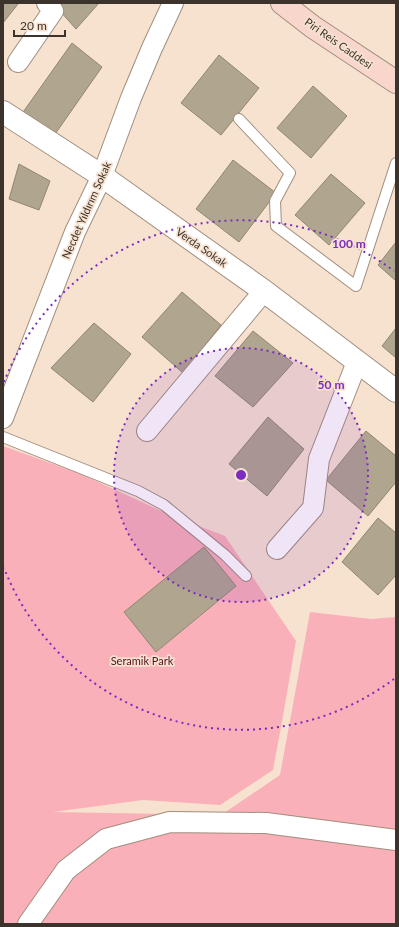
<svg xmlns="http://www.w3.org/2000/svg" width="399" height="927" font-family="Lato,sans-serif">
<rect width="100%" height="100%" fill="#f7e2d0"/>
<path fill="#fab0b9" d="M 3,446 L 81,474 L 170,515 L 225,536 L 296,641 L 281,727 L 273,770 L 220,805 L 143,800 L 53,812 L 221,815 L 280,775 L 310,612 L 371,619 L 396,617 L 396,924 L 3,924 Z"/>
<path fill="#b0a68f" stroke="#8f8670" d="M 3,3 L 16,3 L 18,4 L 3,23 Z
M 53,3 L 99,3 L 76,29 Z
M 72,43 L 102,67 L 53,137 L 21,115 Z
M 219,55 L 259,88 L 221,135 L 181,103 Z
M 313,86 L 347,116 L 311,158 L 277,128 Z
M 233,160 L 276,193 L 239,242 L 196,209 Z
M 19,164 L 50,181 L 39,210 L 9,199 Z
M 331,174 L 365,203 L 329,245 L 295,215 Z
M 396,242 L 396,281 L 378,265 Z
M 182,292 L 221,325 L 183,373 L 142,337 Z
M 94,323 L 131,354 L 93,402 L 51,368 Z
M 396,328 L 396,358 L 382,346 Z
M 253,331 L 293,363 L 253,407 L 215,376 Z
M 268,417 L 304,449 L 267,496 L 229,464 Z
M 366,431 L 396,456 L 396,482 L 368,516 L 326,480 Z
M 378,518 L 396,533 L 396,575 L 378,595 L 342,562 Z
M 204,547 L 236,586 L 156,652 L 124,612 Z"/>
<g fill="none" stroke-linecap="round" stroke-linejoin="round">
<g stroke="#a18e7d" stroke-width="12">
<path id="service" d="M 239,119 L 290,173 L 275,201 L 276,226 L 356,286 L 396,163
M 3,437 L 138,491 L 164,505 L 225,555 L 246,576"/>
</g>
<g stroke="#a18e7d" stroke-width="22">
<path id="minor" d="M 18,62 L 53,11 L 47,3
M 3,418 L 75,232 L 102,176 L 131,98 L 152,48 L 173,3
M 147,431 L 264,291
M 277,549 L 313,508 L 319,459 L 357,362
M 28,924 L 66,870 L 106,839 L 170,822 L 266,823 L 396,840"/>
</g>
<g stroke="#a18e7d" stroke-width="24">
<path id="tertiary" d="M 3,112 L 102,176 L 264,291 L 396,391"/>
</g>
<g stroke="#a18e7d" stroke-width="24">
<path id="secondary" d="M 282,3 L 313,27 L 396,82"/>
</g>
<use href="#service" stroke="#fff" stroke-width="10"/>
<use href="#minor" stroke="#fff" stroke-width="20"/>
<use href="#tertiary" stroke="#fff" stroke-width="22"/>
<use href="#secondary" stroke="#f9d6cc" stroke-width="22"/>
</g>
<circle cx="241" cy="475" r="127" fill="#7b2cbf" fill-opacity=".12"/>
<g fill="none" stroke="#7b2cbf" stroke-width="2" stroke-dasharray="2 4">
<circle cx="241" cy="475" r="127"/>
<path d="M394 679A255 255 0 0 1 4 568M4 382A255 255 0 0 1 394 271"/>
</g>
<g text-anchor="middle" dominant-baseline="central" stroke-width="3.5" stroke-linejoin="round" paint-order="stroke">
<g font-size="11" fill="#3b332c" stroke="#f7e2d0">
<text transform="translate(339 43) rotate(35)">Piri Reis Caddesi</text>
<text transform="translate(86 210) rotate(-66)">Necdet Yıldırım Sokak</text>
<text transform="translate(202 247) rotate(35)">Verda Sokak</text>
</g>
<g font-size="11" fill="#521221" stroke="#f7e2d0">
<text x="142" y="660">Seramik Park</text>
</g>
</g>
<circle cx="241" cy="475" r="6" fill="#7b2cbf" stroke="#f7e2d0" stroke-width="2"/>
<g font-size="12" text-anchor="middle" font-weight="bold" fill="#7b2cbf" stroke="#f7e2d0" stroke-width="3.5" stroke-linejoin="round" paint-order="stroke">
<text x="349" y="248">100 m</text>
<text x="331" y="389">50 m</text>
</g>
<rect width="399" height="927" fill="none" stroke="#3b332c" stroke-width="8"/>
<path d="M14 30v6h51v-6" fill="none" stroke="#3b332c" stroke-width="2"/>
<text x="20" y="30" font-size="12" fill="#3b332c" stroke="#f7e2d0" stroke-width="3" paint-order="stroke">20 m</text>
</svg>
